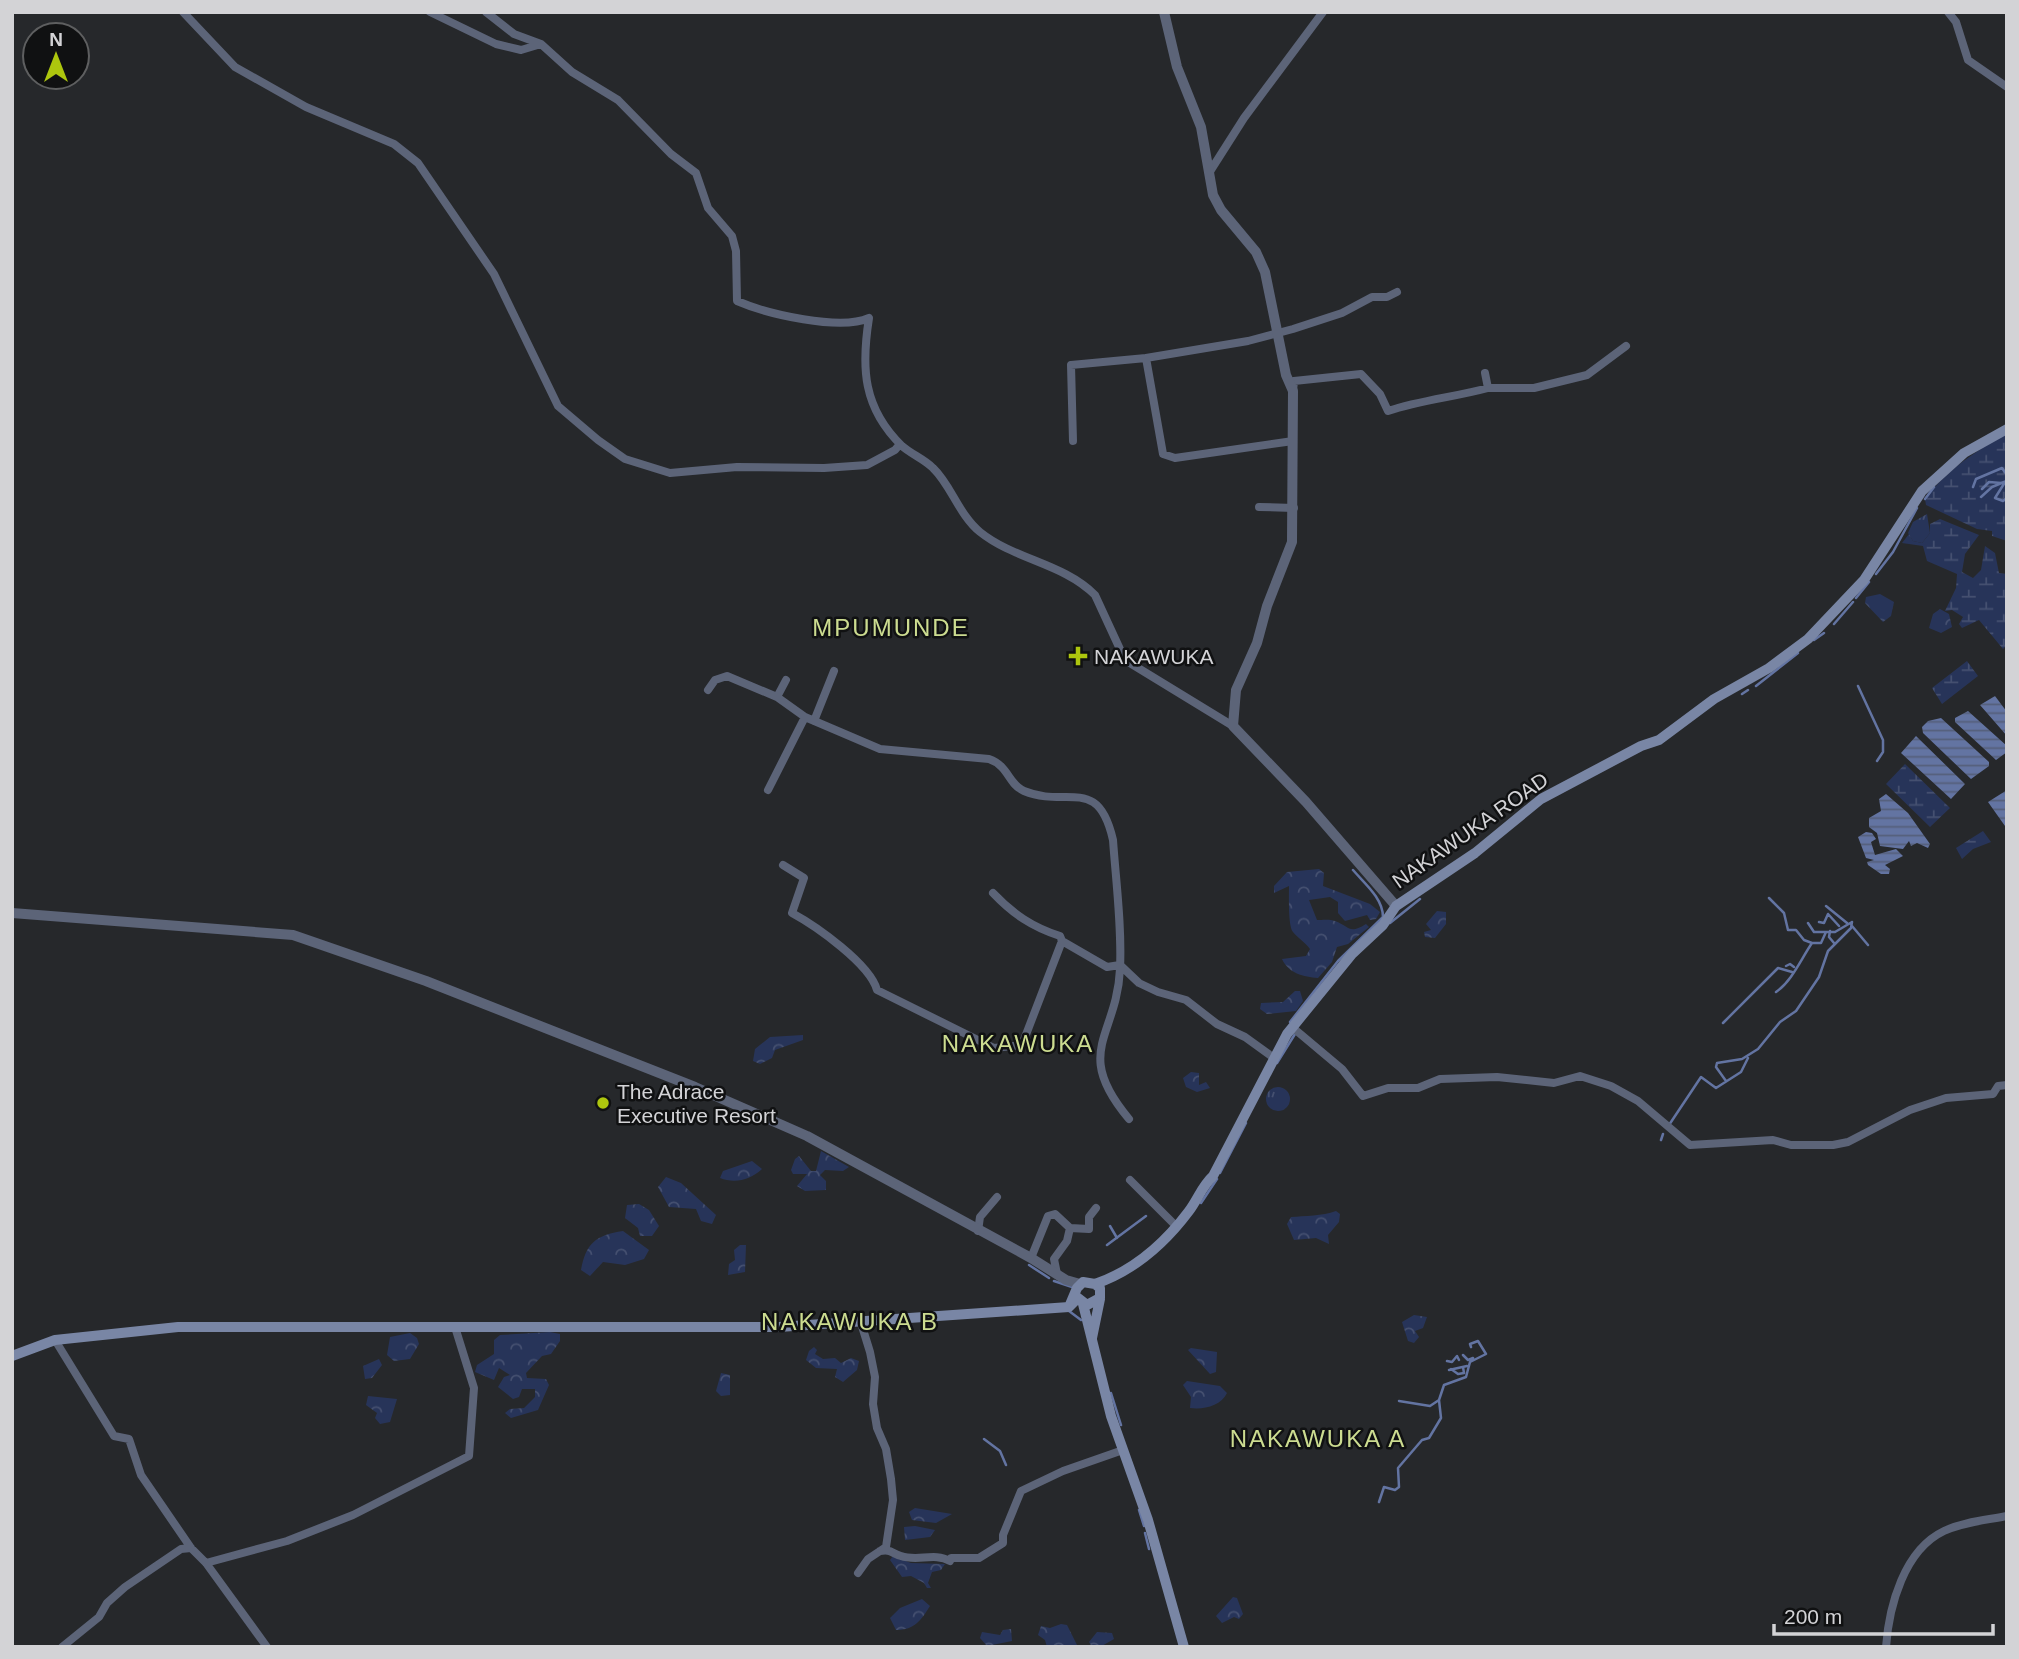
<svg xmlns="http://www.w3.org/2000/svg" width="2019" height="1659" font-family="Arial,sans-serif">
<defs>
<pattern id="grass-tufts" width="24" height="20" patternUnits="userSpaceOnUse" patternTransform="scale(1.75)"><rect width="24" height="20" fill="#273459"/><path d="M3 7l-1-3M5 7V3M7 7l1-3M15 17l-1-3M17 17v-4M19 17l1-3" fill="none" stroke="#455070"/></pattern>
<pattern id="forest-crowns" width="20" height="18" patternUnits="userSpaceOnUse" patternTransform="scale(1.75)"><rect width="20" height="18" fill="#273459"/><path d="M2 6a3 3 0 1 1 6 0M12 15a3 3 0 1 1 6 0" fill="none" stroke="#455070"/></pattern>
<pattern id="wetland-marsh" width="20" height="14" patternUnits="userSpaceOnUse" patternTransform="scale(1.75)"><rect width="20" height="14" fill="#273459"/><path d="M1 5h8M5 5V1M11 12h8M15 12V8" fill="none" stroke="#455070"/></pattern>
<pattern id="water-rules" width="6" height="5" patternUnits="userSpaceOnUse" patternTransform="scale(1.75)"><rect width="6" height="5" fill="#6374a2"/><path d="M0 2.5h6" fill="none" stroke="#555f7b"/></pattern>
</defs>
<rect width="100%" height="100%" fill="#26282b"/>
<path fill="url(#grass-tufts)" d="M 1927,514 L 1930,533 L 1922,543 L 1913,541 L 1908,533 L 1913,522 Z
M1266 1099a12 12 0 1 1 24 0a12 12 0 1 1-24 0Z"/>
<path fill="url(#forest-crowns)" d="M 1880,594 L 1894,602 L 1891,616 L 1883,622 L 1865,603 L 1866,597 Z
M 1940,609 L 1949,614 L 1952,627 L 1941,633 L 1929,628 L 1933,614 Z
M 1319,869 L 1324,873 L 1323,886 L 1370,904 L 1380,912 L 1376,919 L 1370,920 L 1367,915 L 1345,921 L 1338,913 L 1338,902 L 1330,897 L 1309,900 L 1317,920 C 1322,920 1330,919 1335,921 C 1349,926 1349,935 1366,924 L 1369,927 L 1348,944 L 1337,947 L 1332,962 L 1318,978 C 1304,977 1288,973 1282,959 L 1306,956 L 1310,949 C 1305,942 1298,938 1293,932 C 1288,926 1289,896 1289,886 L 1274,893 L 1274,886 L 1287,872 Z
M 1437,911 L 1446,912 L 1446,924 L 1435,938 L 1425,937 L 1424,932 L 1431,930 L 1426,924 Z
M 1295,991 L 1300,991 L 1303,1001 L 1296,1011 L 1267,1014 L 1260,1009 L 1261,1003 L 1283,1002 Z
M 803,1035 L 803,1040 L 775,1050 L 772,1058 L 760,1064 L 753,1061 L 755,1049 L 770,1037 Z
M 1191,1072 L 1199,1073 L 1199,1085 L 1206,1082 L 1210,1088 L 1197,1092 L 1186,1087 L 1183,1078 Z
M 821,1151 L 849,1167 L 843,1171 L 825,1170 L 820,1175 L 826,1181 L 826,1190 L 805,1191 L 797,1186 L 807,1174 L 793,1174 L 791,1170 L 795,1159 L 799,1156 L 811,1171 L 816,1171 Z
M 752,1161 L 762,1169 C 750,1180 735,1184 720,1178 L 723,1171 Z
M 666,1177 L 681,1183 L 716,1215 L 712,1224 L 701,1221 L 696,1209 L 669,1207 L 658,1187 Z
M 639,1204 L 649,1210 L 659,1226 L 652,1236 L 640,1236 L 638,1228 L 625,1218 L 627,1205 Z
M 1336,1211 L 1340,1214 L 1339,1222 L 1328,1235 L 1329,1244 L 1316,1238 L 1294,1240 L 1287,1224 L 1291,1217 C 1305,1216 1322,1216 1336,1211 Z
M 623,1231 L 649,1250 L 644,1259 L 625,1265 L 603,1262 L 590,1276 L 581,1270 C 586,1243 596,1235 623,1231 Z
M 740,1245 L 746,1245 L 745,1272 L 728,1275 L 729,1264 L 735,1260 L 734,1250 Z
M 1414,1315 L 1427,1317 L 1423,1328 L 1415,1331 L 1419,1337 L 1414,1343 L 1408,1341 L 1402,1322 Z
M 550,1332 L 560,1334 L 560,1341 L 551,1354 L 542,1356 L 526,1373 L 527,1378 L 546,1379 L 549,1385 L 538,1410 L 511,1418 L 505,1413 L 510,1409 L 524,1408 L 535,1397 L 535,1389 L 522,1389 L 519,1397 L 513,1399 L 498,1387 L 504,1377 L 510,1375 L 499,1368 L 494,1380 L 475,1372 L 477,1365 L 494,1354 L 494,1340 L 500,1335 Z
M 410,1333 L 417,1338 L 419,1344 L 410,1359 L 394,1361 L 387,1355 L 390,1337 Z
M 814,1347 L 817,1350 L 815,1354 L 823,1359 L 835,1358 L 841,1363 L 851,1358 L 859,1361 L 857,1370 L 843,1382 L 835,1377 L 837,1369 L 816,1368 L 806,1360 L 809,1351 Z
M 1191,1348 L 1217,1352 L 1216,1372 L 1210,1374 L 1188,1350 Z
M 379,1359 L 382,1365 L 372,1378 L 365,1379 L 363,1366 Z
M 721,1373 L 730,1375 L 730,1395 L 721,1396 L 716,1391 Z
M 1187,1381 L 1220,1386 L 1227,1393 C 1221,1406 1203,1410 1190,1408 L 1191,1397 L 1183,1385 Z
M 368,1396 L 397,1399 L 390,1422 L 380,1424 L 375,1418 L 377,1413 L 366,1405 Z
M 915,1508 L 952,1514 L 936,1523 L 912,1520 L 909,1512 Z
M 915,1526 L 935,1530 L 930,1537 L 905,1540 L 904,1527 Z
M 893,1556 L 911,1563 L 945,1564 L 941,1570 L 932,1572 L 928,1583 L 931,1588 L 927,1588 L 924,1583 L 911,1576 L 902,1577 L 890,1560 Z
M 1233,1597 L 1237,1598 L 1243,1614 L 1239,1619 L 1234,1617 L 1222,1623 L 1216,1616 Z
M 922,1599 L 930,1606 C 921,1620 915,1630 896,1630 L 890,1618 L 900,1608 Z
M 1061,1624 L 1067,1625 L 1078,1647 L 1047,1647 L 1045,1640 L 1038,1635 L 1041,1626 L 1050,1628 Z
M 1011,1629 L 1012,1641 L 987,1646 L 980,1638 L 982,1632 L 1000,1635 L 1003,1630 Z
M 1097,1632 L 1112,1633 L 1114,1639 L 1100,1647 L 1092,1647 L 1089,1642 Z"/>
<path fill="url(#wetland-marsh)" d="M 2007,434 L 2007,541 L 1992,536 L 1992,531 L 1977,529 L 1926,505 L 1925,499 C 1947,470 1975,451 2007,434 Z
M 1940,519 L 1979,535 L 1965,554 L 1962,572 L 1973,578 L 1981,570 L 1985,546 L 1995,553 L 1999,573 L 2007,574 L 2007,645 L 2003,649 L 1979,620 L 1962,628 L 1959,624 L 1963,617 L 1952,610 L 1945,611 L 1956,588 L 1957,574 L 1927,561 L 1923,546 L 1902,543 L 1909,534 L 1913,541 L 1922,543 L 1930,533 L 1930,524 Z
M 1967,661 L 1978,676 L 1942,704 L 1932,688 Z
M 1905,764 L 1950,808 L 1930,827 L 1886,784 Z
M 1983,831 L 1991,842 L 1973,849 L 1962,859 L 1956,848 Z"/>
<path fill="url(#water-rules)" d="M 1995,696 L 2007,712 L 2007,736 L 1980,705 Z
M 1968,711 L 2007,746 L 2007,752 L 1996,760 L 1955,722 L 1955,718 Z
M 1941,718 L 1989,762 L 1989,766 L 1971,779 L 1923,733 L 1922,727 L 1928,721 Z
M 1916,736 L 1965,784 L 1951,799 L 1901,753 Z
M 2007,790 L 2007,824 L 2005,826 L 1988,802 Z
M 1886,794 L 1908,813 L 1930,844 L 1928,848 L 1917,843 L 1911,846 L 1909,841 L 1903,849 L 1880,846 L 1877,833 L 1869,827 L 1869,818 L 1881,811 L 1879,799 Z
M 1866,832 L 1872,833 L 1876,839 L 1871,842 L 1875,855 L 1896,849 L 1903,856 L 1885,865 L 1890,869 L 1889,874 L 1881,874 L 1868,865 L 1867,862 L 1874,860 L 1866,858 L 1858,837 Z"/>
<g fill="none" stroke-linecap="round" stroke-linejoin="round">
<path stroke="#6374a2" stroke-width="2.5" d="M 2007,479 L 1995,498 L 2003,501 L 2007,498
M 1973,487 L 1976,479 L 2002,468 L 2007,475
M 1982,489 L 1989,482 L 2001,483
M 1981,497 L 1992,487 L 2004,482
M 1925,499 L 1934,487
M 1876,574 L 1893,552 L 1917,508
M 1856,598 L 1869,582
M 1834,624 L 1853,602
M 1814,640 L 1824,633
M 1756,686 L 1798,653
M 1858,686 L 1883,740 L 1883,752 L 1877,761
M 1742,694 L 1748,690
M 1769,898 L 1784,913 L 1788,930 L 1796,930 L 1804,940 L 1812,943
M 1826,906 L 1847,923
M 1819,922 L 1824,923 L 1828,914 L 1839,926
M 1390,923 L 1420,899
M 1808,923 L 1814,932 L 1826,932
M 1852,926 L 1868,945
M 1830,931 L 1829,937 L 1834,943
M 1786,966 L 1790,964 L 1794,967
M 1776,992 C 1792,981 1801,959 1812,943 L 1821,943 L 1826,932 L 1835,932 L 1852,922
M 1290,1022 L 1338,961 L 1383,917 C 1383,898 1364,883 1353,870
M 1723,1023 L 1778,968 L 1792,972
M 1277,1063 L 1295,1034
M 1726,1081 L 1716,1067 L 1717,1063 L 1742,1059 L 1758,1049 L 1780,1022 L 1796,1011 L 1819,977 L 1828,951 L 1851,928 L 1852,922
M 1669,1125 L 1701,1077 L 1716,1088 L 1741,1072 L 1748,1058
M 1661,1140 L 1663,1134
M 1220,1173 L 1246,1123
M 1201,1203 L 1217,1179
M 1110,1226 L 1117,1238
M 1107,1245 L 1146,1216
M 1029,1265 L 1049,1278
M 1054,1281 L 1075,1288
M 1069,1311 L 1081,1320
M 1463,1355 L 1468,1360 L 1473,1358
M 1447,1361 L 1452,1362 L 1457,1356 L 1459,1360
M 1451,1369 L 1458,1374 L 1464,1373 L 1463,1367
M 1449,1370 L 1467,1366
M 1111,1393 L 1121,1425
M 1399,1401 L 1430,1406 L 1439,1400
M 984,1439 L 1000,1451 L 1006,1465
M 1379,1502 L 1384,1487 L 1395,1490 L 1399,1487 L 1398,1468 L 1422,1440 L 1429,1438 L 1441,1418 L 1439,1400 L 1444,1385 L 1466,1377 L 1470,1362 L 1486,1354 L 1478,1341 L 1470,1344 L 1471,1347
M 1139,1510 L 1144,1526
M 1145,1533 L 1149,1549"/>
<path stroke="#5c6478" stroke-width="8" d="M 183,12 L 235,67 L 306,107 L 394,144 L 418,163 L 494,274 L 558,406 L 598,440 L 625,459 L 670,473 L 737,467 L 824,468 L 867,465 L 895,450 L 900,444
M 430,12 L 496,44 L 521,50 L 541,44
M 486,12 L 514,34 L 541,44 L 572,72 L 618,100 L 671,154 L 696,173 L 708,208 L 732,236 L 736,251 L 737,301 C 767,314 840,331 869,318 C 861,368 863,408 902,446 C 911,454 924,459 933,468 C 951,485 959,515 980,532 C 1015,560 1063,563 1095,595 L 1125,660 L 1233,726
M 1948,12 L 1956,22 L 1968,60 L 2007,87
M 1209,173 L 1244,118 L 1323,12
M 1488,388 L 1534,388 L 1587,375 L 1626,346
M 1293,391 L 1294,381 L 1361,374 L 1380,394 L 1388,411 C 1421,400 1455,397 1488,388 L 1485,373
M 1073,441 L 1071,365 L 1146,358
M 1293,441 L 1175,458 L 1163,454 L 1146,358 L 1248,341 L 1293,329 L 1342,313 L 1372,297 L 1387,297 L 1397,292
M 1259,507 L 1294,508
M 708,690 L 715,680 L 727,676 L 777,697 L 805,717 L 880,749 L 989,759 C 1009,766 1008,784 1024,791 C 1067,809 1098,774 1113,840 C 1116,882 1122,927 1120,969 C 1117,1037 1072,1051 1129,1119
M 777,697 L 786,680
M 814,721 L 834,671
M 768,790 L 805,717
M 783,865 L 804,878 L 792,913 C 816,926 870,964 877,990 L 994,1048 L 1022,1045 L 1062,941
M 993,893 C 1013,914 1032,927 1060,936 L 1062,941 L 1107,967 L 1120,965 L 1139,983 L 1158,992 L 1186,1000 L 1217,1024 L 1245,1037 L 1274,1058
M 1292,1027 L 1342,1069 L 1363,1096 L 1388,1088 L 1418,1088 L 1440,1079 L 1497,1077 L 1554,1083 L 1580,1076 L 1611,1086 L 1638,1101 L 1690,1145 L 1773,1140 L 1791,1145 L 1833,1145 L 1848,1142 L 1910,1110 L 1946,1098 L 1993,1094 L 1998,1086 L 2007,1085
M 1130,1180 L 1177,1227
M 1070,1228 L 1089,1229 L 1089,1217 L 1096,1208
M 978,1231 L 980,1217 L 997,1197
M 1031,1258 L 1048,1216 L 1055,1214 L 1070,1228 L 1067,1241 L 1054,1259 L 1057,1274
M 55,1340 L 114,1436 L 129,1439 L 141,1475 L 191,1548 L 206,1563 L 267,1647
M 880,1551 C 891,1549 891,1553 901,1556 C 918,1562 934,1552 950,1561 L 951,1558 L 979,1558 L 1003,1543 L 1003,1535 L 1021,1491 L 1063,1471 L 1123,1450
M 206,1563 L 287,1541 L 353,1515 L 469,1456 L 474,1388 L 455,1327
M 858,1573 L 868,1559 L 886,1547 L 893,1500 L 891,1479 L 886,1449 L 877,1428 L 873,1404 L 875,1377 L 870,1352 L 861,1323
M 62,1647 L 99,1617 L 107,1603 L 125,1587 L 181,1549 L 191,1548
M 1886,1647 C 1889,1606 1904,1550 1944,1531 C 1963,1522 1987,1520 2007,1516"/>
<path stroke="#5c6478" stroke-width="10" d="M 1164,12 L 1177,67 L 1201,127 L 1213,195 L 1221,210 L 1256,252 L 1265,272 L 1286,375 L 1293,391 L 1292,542 L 1267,606 L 1257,643 L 1236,690 L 1233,726 L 1306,802 L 1396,906
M 12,913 L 293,935 L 426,981 L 695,1087 L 807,1136 L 1031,1258 L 1066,1280 L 1080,1284"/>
<path stroke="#7986a5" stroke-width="10" d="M 1083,1282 L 1095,1284 L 1100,1288 L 1100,1298 L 1087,1305 L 1078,1298 L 1069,1307 L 1077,1288 Z
M 1095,1284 C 1133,1271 1165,1243 1189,1211 C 1198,1199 1202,1186 1213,1176 L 1287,1034 L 1352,954 L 1383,925 L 1396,906 L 1475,853 L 1541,799 L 1641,746 L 1659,740 L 1714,699 L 1769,668 L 1808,639 L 1864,580 L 1922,491 L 1964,453 L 2007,429
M 1083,1304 L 1111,1416 L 1148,1520 L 1184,1647
M 1092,1338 L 1100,1299
M 12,1356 L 55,1340 L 178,1327 L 779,1327 L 1069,1307"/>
</g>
<g fill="#adc60e" stroke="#101112" stroke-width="2.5">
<path d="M1074.5 645.5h7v7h7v7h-7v7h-7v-7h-7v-7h7z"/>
<circle cx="603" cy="1103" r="7"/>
</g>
<g text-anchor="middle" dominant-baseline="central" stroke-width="5" stroke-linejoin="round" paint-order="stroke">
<g font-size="21" fill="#d3d3d6" stroke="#101112" text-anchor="start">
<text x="1094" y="656">NAKAWUKA</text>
<text x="617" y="1091">The Adrace<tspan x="617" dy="24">Executive Resort</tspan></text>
</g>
<g font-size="21" fill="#d3d3d6" stroke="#101112">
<text transform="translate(1470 830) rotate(-35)">NAKAWUKA ROAD</text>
</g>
<g font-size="24" letter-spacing="2" fill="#ccdc90" stroke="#101112">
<text x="891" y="627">MPUMUNDE</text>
<text x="1018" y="1043">NAKAWUKA</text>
<text x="850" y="1321">NAKAWUKA B</text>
<text x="1318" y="1438">NAKAWUKA A</text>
</g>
</g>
<rect width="2019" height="1659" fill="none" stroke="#d3d3d6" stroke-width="28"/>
<g transform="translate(56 56)"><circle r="33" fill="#101112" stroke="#5e5f60" stroke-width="2"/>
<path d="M0-5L12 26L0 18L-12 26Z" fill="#adc60e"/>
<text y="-10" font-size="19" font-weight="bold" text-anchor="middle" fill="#d3d3d6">N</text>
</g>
<path d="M1774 1624v10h219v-10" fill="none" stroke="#d3d3d6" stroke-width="3.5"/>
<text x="1784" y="1624" font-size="21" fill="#d3d3d6" stroke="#101112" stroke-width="5" paint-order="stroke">200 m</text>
</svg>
